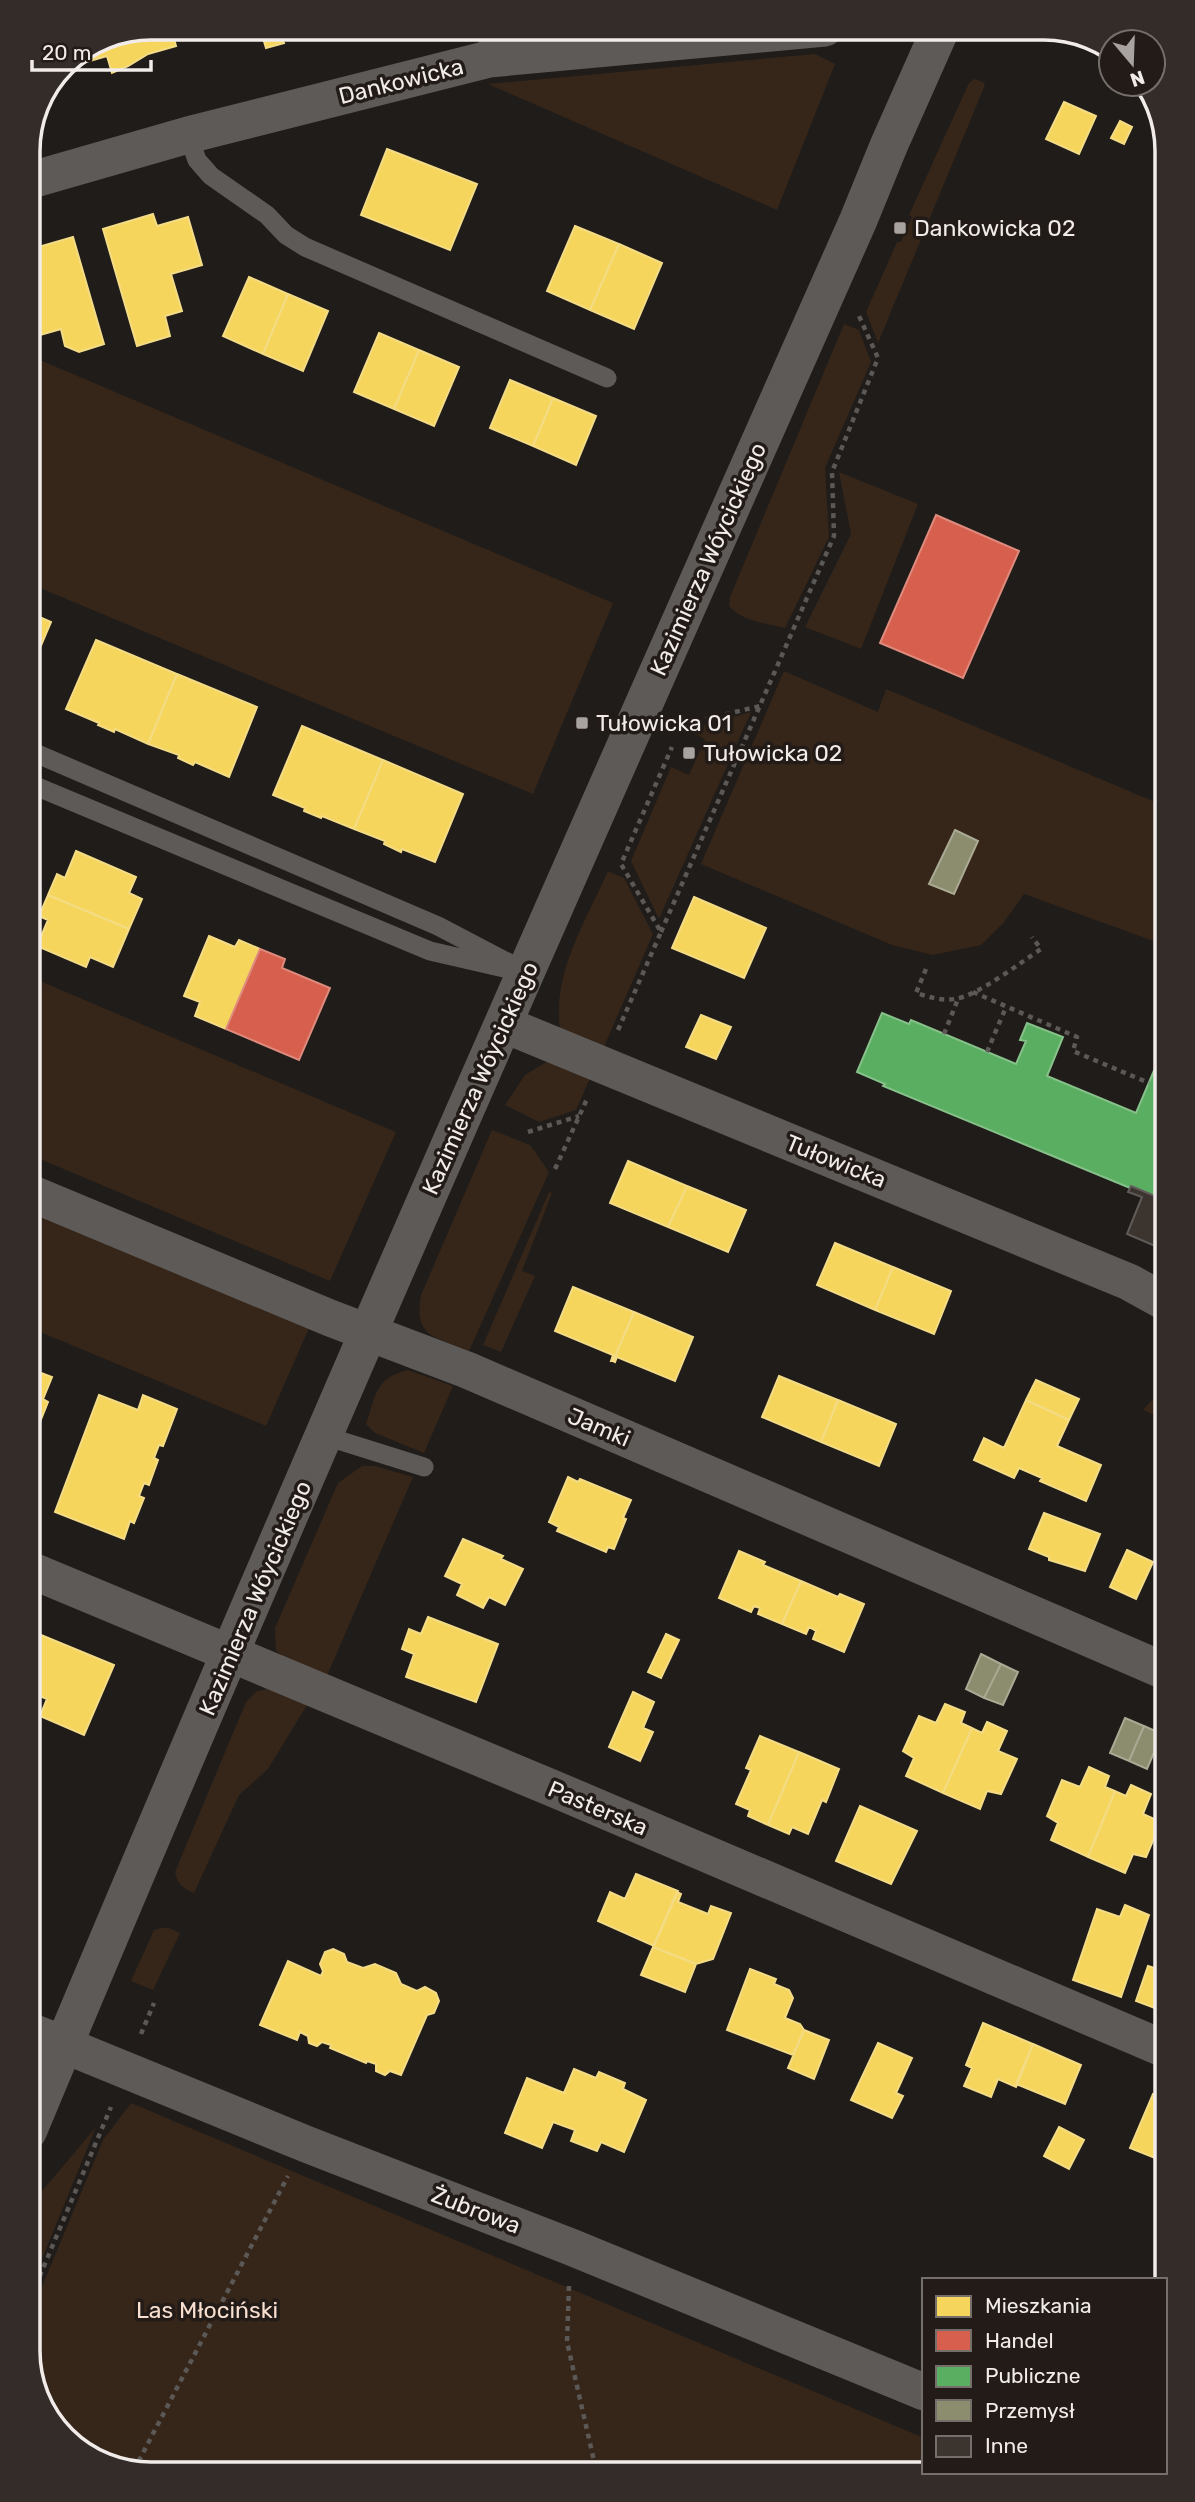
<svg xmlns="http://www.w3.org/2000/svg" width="1195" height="2502" font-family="Rubik,sans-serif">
<rect width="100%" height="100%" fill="#1f1c1a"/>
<path fill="#362619" d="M 815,54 L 835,64 L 777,210 L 488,84 Z
M 974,79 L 983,82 L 985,85 L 878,343 L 866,312 L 897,242 L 901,242 L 912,217 L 909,215 L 969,83 Z
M 844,324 L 859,330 L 871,362 L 825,468 L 829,537 L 785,628 C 766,623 743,622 729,606 L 730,597 Z
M 28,355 L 613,603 L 533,794 L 28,583 Z
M 839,472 L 918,504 L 861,649 L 805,627 L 851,534 Z
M 784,671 L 878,712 L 886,689 L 1167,807 L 1167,946 L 1024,894 L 1004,922 L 981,945 L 933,955 L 892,945 L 701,864 Z
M 751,712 L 659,919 L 631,861 L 671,767 L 689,775 L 705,739 L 687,730 Z
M 608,871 L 624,878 L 653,934 L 603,1049 L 560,1029 C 552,973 586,921 608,871 Z
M 28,976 L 396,1132 L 330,1281 L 28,1154 Z
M 548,1061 L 591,1076 L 576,1110 L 539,1122 L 505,1105 L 525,1075 Z
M 492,1130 L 530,1145 L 549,1172 L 469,1351 C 436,1336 413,1338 421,1295 Z
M 549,1192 L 552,1193 L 522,1271 L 535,1276 L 501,1352 L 483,1345 Z
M 28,1211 L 309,1328 L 266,1426 L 28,1327 Z
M 408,1370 L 453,1386 L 424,1453 L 375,1433 L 366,1424 C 376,1395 375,1378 408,1370 Z
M 1166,1385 L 1167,1386 L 1167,1421 L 1143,1410 Z
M 362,1466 L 375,1466 L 413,1477 L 326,1678 L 284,1658 L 276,1650 L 275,1628 L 338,1483 Z
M 272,1688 L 307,1705 L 268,1769 L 239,1795 L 194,1893 C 182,1888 178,1884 175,1872 L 246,1702 L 257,1691 Z
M 161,1928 L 169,1928 L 180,1933 L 153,1990 L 131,1981 L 154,1930 Z
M 131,2103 L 924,2438 L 924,2472 L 1010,2474 L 144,2474 L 77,2449 L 37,2397 L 28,2350 L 28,2320 L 103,2140 Z
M 96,2127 L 28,2293 L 28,2224 L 42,2191 Z"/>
<path fill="#f6d55c" stroke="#f4dc86" stroke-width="2" d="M 152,28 L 171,28 L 176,46 L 148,54 L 128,66 L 112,73 L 107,56 L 62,69 L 65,64 L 105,37 Z
M 260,28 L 315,28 L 282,38 L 284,43 L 266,48 Z
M 1114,84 L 1142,84 L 1155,101 Z
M 1064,102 L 1096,116 L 1079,154 L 1046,139 Z
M 1120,121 L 1132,127 L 1124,144 L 1111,138 Z
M 387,149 L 477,184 L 450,250 L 361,215 Z
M 153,214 L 157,226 L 188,217 L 202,265 L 171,274 L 182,311 L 165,316 L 170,336 L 137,346 L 103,229 Z
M 575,226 L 619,244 L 590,310 L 547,291 Z
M 73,237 L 104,344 L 79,352 L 65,346 L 61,329 L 40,335 L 30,302 L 28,303 L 28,250 Z
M 619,244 L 662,263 L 634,329 L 590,310 Z
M 249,277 L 288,294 L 263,354 L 223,336 Z
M 288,294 L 328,311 L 303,371 L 263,354 Z
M 379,333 L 419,350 L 394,409 L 354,392 Z
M 419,350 L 459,367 L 434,426 L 394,409 Z
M 510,380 L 553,398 L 533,446 L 490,428 Z
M 553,398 L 596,416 L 576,465 L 533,446 Z
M 28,612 L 51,622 L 28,676 Z
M 96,640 L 177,674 L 148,744 L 115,729 L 114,732 L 98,725 L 99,723 L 66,709 Z
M 177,674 L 257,707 L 229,777 L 195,762 L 193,765 L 178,758 L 179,755 L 148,744 Z
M 302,726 L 383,760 L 354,829 L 322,816 L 321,818 L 304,811 L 305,808 L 273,795 Z
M 1167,757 L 1167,789 L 1155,784 Z
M 383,760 L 463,794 L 435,862 L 402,849 L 401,852 L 384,844 L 385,841 L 354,829 Z
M 76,851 L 136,877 L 129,893 L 142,899 L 129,929 L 48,895 L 57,874 L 65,878 Z
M 48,895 L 129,929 L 113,967 L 90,957 L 86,967 L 37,946 L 48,920 L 39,916 Z
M 694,897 L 766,928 L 744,978 L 672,948 Z
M 209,936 L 235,947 L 239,940 L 260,949 L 226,1029 L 195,1016 L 200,1002 L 184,996 Z
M 701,1015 L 731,1027 L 716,1059 L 686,1047 Z
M 628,1161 L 687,1186 L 668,1227 L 610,1203 Z
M 687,1186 L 746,1210 L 728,1252 L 668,1227 Z
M 835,1243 L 893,1267 L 875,1310 L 817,1285 Z
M 893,1267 L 951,1291 L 934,1334 L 875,1310 Z
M 573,1287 L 634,1312 L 613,1361 L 611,1361 L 613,1355 L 555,1331 Z
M 634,1312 L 693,1337 L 675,1381 L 617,1357 L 615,1362 L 613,1361 Z
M 28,1368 L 52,1377 L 43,1399 L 48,1402 L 28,1452 Z
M 779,1376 L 838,1400 L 821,1442 L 762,1417 Z
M 1036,1380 L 1079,1399 L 1069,1420 L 1026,1400 Z
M 99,1395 L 138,1410 L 143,1395 L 177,1409 L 163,1446 L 159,1445 L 154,1458 L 158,1460 L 149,1485 L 144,1483 L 139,1496 L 144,1498 L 134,1523 L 130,1521 L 124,1539 L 55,1512 Z
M 838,1400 L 896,1424 L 879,1466 L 821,1442 Z
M 1026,1400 L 1069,1420 L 1057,1446 L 1101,1465 L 1086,1501 L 1040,1481 L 1042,1478 L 1019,1468 L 1014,1478 L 974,1460 L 984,1438 L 1004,1448 Z
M 568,1477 L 578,1482 L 580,1479 L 631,1500 L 623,1518 L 626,1519 L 614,1549 L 608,1547 L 606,1552 L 557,1531 L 559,1527 L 549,1522 Z
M 1044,1513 L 1100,1534 L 1085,1571 L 1049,1560 L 1049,1557 L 1029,1549 Z
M 463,1539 L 503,1556 L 501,1559 L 523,1569 L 505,1605 L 489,1597 L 483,1608 L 457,1595 L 462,1584 L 445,1576 Z
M 1127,1550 L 1153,1562 L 1136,1599 L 1110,1587 Z
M 739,1551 L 765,1562 L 763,1565 L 801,1581 L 782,1624 L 758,1614 L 760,1608 L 754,1606 L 751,1612 L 719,1598 Z
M 801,1581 L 838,1597 L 840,1594 L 864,1604 L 844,1652 L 813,1639 L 816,1631 L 809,1627 L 806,1634 L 782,1624 Z
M 428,1617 L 498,1644 L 476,1702 L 406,1677 L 414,1654 L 402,1649 L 409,1629 L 421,1634 Z
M 666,1634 L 679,1640 L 661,1678 L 648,1672 Z
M 41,1635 L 114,1665 L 84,1735 L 40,1716 L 47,1699 L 28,1691 L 28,1657 L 31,1658 Z
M 633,1692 L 654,1702 L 643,1728 L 653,1732 L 640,1761 L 609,1747 Z
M 945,1704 L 965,1712 L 961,1723 L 972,1728 L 943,1793 L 906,1776 L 914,1758 L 903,1751 L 919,1716 L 936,1723 Z
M 987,1722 L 1007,1731 L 998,1751 L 1017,1759 L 1001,1794 L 987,1791 L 980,1809 L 943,1793 L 972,1728 L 982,1733 Z
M 760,1736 L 799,1752 L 768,1825 L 748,1816 L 750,1810 L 736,1804 L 751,1770 L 746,1768 Z
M 799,1752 L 839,1769 L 826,1802 L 822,1800 L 808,1834 L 792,1827 L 789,1834 L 768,1825 Z
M 1089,1767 L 1109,1776 L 1105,1787 L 1115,1791 L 1088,1857 L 1051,1840 L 1058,1823 L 1047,1816 L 1062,1780 L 1080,1787 Z
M 1131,1785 L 1151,1794 L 1143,1814 L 1161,1822 L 1146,1857 L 1133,1854 L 1125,1873 L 1088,1857 L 1115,1791 L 1126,1796 Z
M 860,1806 L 917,1831 L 891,1884 L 836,1861 Z
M 636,1874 L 678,1891 L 654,1946 L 598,1921 L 610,1892 L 625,1899 Z
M 677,1892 L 681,1894 L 678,1902 L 708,1914 L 711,1906 L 731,1913 L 713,1959 L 696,1964 L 653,1947 Z
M 1125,1905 L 1149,1915 L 1121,1997 L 1073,1980 L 1097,1909 L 1120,1917 Z
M 653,1947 L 696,1964 L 685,1992 L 641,1975 Z
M 333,1949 L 344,1954 L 347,1962 L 363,1968 L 375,1964 L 396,1973 L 401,1984 L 417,1991 L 425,1987 L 436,1993 L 439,2001 L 434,2013 L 427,2015 L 401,2075 L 390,2071 L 385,2075 L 376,2071 L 376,2064 L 367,2061 L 366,2063 L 330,2048 L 331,2045 L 322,2042 L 317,2046 L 309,2043 L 308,2036 L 300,2032 L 297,2040 L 260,2025 L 288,1961 L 321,1976 L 323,1971 L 320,1964 L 325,1952 Z
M 1148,1966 L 1167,1972 L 1167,1990 L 1160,2010 L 1136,2001 Z
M 750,1969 L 776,1979 L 774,1984 L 789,1990 L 793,1998 L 785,2018 L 800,2024 L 804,2030 L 793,2055 L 727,2030 Z
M 1167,1990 L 1167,2012 L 1160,2010 Z
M 983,2023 L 1033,2044 L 1016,2087 L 998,2079 L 991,2097 L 964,2086 L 972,2068 L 966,2065 Z
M 804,2030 L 829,2040 L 814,2079 L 788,2068 Z
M 878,2043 L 912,2058 L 896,2093 L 903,2096 L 892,2118 L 851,2100 Z
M 1033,2044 L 1081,2065 L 1065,2104 L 1016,2084 Z
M 574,2069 L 596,2078 L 599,2072 L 625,2083 L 623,2089 L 646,2100 L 624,2152 L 601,2142 L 597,2151 L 571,2141 L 575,2130 L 553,2122 L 542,2148 L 505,2133 L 527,2078 L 564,2093 Z
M 1153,2094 L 1167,2100 L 1167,2157 L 1165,2162 L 1130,2148 Z
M 1059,2127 L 1084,2140 L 1069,2169 L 1044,2156 Z
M 1165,2280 L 1167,2281 L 1165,2356 Z"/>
<path fill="#d6604d" stroke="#de8a7c" stroke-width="2" d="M 936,515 L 1019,551 L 963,678 L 880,643 Z
M 260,949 L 285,959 L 282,968 L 330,988 L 299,1060 L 226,1029 Z"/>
<path fill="#5aae61" stroke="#87c18a" stroke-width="2" d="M 882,1013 L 909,1024 L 911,1020 L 1016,1064 L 1026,1041 L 1020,1040 L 1027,1023 L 1063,1037 L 1047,1076 L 1136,1113 L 1167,1040 L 1167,1201 L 1131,1186 L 1130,1188 L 883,1086 L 885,1084 L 857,1072 Z"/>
<path fill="#8c8c6e" stroke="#aaa993" stroke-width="2" d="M 955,830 L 978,841 L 954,894 L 929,884 Z
M 981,1654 L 1001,1664 L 984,1698 L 966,1689 Z
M 1001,1664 L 1018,1672 L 1003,1705 L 984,1698 Z
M 1125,1718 L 1144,1726 L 1129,1761 L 1110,1753 Z
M 1144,1726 L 1162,1734 L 1147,1769 L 1129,1761 Z"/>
<path fill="#3c352f" stroke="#5e5b59" stroke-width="2" d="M 1131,1186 L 1167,1201 L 1167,1251 L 1127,1234 L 1142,1197 L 1128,1192 Z"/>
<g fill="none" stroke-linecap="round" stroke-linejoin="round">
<path stroke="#5b5856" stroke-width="4.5" stroke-dasharray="5 5" stroke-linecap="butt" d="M 977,36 L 981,37 L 1010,28
M 679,729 L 681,725 L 760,706
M 661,932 L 834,536 L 832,472 L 878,358 L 859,316
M 926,969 L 916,993 C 929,997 941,1001 955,999 C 977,996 1020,963 1041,949 L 1032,937
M 973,992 L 1077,1037 L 1073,1051 L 1149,1083
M 618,1030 L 661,932 L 621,864 L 672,747
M 944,1034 L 958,999
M 987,1052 L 1006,1007
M 528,1132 L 579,1116
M 555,1169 L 587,1099
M 141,2034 L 154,2003
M 569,2286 L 567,2342 L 597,2474
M 28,2304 L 111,2107
M 134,2470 L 288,2176"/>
<path stroke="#5d5a58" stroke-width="19" d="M 485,28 L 488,36 L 489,59
M 188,135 L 197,160 L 211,176 L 267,215 L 286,235 L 305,247 L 607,378
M 28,750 L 438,926 L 526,972
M 28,783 L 430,951 L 504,968
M 325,1436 L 424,1467"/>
<path stroke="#5d5a58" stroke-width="37" d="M 28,181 L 188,135 L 489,59 L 825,28
M 503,1024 L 1129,1282 L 1167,1303
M 28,1192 L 330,1318 L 467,1370 L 1167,1672
M 28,1569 L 559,1791 L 1167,2050
M 64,2045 L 306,2144 L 571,2247 L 924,2392"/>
<path stroke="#5d5a58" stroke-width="38" d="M 28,2031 L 64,2045
M 28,2131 C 295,1490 576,856 858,221 L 889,145 L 941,28"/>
</g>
<g fill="#a8a3a1" stroke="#221b17" stroke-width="2.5">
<rect x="893" y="221" width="14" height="14" rx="3.5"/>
<rect x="575" y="716" width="14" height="14" rx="3.5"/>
<rect x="682" y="746" width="14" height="14" rx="3.5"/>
</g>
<g text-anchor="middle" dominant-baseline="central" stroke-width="7" stroke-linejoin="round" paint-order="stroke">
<g font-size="23" fill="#f1ece9" stroke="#221b17">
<text transform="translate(401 81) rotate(-14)">Dankowicka</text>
<text transform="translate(708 559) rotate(-66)">Kazimierza Wóycickiego</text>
<text transform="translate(480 1078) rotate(-66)">Kazimierza Wóycickiego</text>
<text transform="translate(836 1161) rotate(22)">Tułowicka</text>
<text transform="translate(599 1427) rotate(23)">Jamki</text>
<text transform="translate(255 1598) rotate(-67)">Kazimierza Wóycickiego</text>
<text transform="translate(598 1808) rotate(23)">Pasterska</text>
<text transform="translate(476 2210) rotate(21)">Żubrowa</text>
</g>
<g font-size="23" fill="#f1ece9" stroke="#221b17" text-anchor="start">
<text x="914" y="228">Dankowicka 02</text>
<text x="596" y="723">Tułowicka 01</text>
<text x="703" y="753">Tułowicka 02</text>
</g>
<g font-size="23" fill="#f8dfcf" stroke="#221b17">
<text x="207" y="2310">Las Młociński</text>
</g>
</g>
<path d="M0 0H1195V2502H0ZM151 40H1044A111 111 0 0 1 1155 151V2351A111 111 0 0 1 1044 2462H151A111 111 0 0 1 40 2351V151A111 111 0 0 1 151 40Z" fill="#332c28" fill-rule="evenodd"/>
<path fill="none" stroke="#f1ece9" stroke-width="3.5" d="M151 40H1044A111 111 0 0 1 1155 151V2351A111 111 0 0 1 1044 2462H151A111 111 0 0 1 40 2351V151A111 111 0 0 1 151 40Z"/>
<rect x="922" y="2278" width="245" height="196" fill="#221b17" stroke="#756f6b" stroke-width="2"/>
<rect x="936" y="2296" width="35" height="21" fill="#f6d55c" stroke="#756f6b" stroke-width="2"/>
<text x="985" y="2313" font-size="21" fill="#f1ece9">Mieszkania</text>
<rect x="936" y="2330" width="35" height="21" fill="#d6604d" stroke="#756f6b" stroke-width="2"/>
<text x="985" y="2348" font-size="21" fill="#f1ece9">Handel</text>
<rect x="936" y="2366" width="35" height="21" fill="#5aae61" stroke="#756f6b" stroke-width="2"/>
<text x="985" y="2383" font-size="21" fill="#f1ece9">Publiczne</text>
<rect x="936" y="2400" width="35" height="21" fill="#8c8c6e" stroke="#756f6b" stroke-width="2"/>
<text x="985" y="2418" font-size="21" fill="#f1ece9">Przemysł</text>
<rect x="936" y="2436" width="35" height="21" fill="#3c352f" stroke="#756f6b" stroke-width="2"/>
<text x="985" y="2453" font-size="21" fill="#f1ece9">Inne</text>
<g transform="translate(1132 63) rotate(161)"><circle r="33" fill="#221b17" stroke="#756f6b" stroke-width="2"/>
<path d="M0-5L12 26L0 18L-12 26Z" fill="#a8a3a1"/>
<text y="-10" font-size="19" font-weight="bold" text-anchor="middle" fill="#f1ece9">N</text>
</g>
<path d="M32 60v10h119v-10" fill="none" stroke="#f1ece9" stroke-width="3.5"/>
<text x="42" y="60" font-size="21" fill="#f1ece9" stroke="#221b17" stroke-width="5" paint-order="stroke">20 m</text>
</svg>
